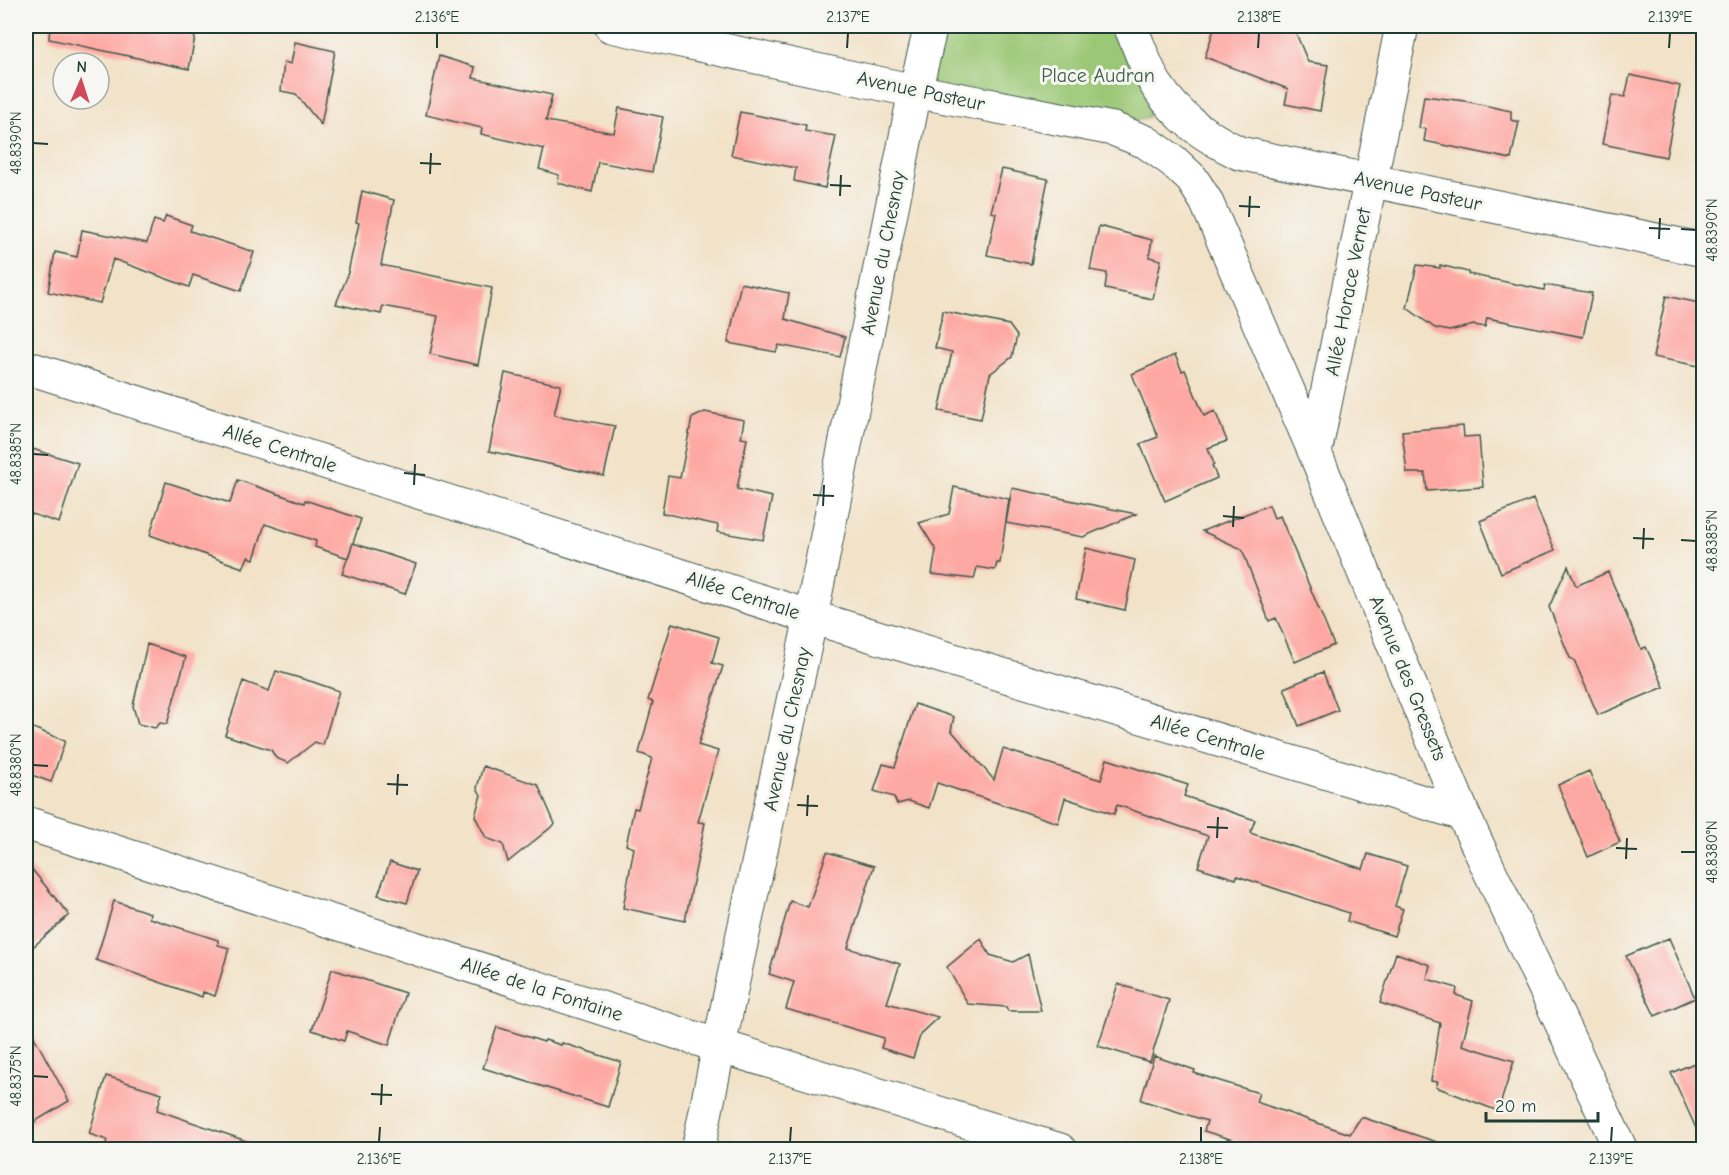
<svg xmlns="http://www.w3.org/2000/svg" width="1729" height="1175" font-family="'Comic Neue',sans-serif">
<rect width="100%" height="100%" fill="#f6f6f2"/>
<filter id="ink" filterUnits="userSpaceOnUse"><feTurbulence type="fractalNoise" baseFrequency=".0167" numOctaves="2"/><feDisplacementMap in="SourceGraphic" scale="12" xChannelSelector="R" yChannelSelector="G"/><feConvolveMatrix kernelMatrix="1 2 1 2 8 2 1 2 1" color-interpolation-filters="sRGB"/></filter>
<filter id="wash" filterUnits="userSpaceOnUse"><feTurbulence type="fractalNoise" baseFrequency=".008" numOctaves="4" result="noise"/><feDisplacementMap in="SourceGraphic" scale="24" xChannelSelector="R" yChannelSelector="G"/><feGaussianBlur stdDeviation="1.35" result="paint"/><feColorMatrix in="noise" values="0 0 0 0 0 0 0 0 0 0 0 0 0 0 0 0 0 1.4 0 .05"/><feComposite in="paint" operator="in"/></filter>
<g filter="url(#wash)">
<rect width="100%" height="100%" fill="#f2e2c8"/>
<path fill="#9bc876" stroke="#5d8255" stroke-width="1.5" d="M 931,26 L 1130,26 L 1156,85 L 1148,117 L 1113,129 L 915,91 Z"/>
<g id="blocks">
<path fill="#fea8a3" d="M 50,26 L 197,26 L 189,69 L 49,39 Z
M 1215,26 L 1293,26 L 1308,62 L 1328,65 L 1320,111 L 1285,104 L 1288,89 L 1205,57 Z
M 295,42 L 335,51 L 321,125 L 296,94 L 281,91 L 284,62 L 291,64 Z
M 439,56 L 475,67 L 473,78 L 552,95 L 546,121 L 614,133 L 619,108 L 663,117 L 652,172 L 598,162 L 592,192 L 558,183 L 559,175 L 539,169 L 544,149 L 481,134 L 482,128 L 426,115 Z
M 1630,75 L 1680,86 L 1666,157 L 1602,144 L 1612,95 L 1625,97 Z
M 1424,96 L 1465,101 L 1511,111 L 1511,120 L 1519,122 L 1511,159 L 1424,141 L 1426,129 L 1419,128 Z
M 740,112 L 806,125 L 805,131 L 836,136 L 825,188 L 794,181 L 796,168 L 731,155 Z
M 1002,169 L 1048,179 L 1031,264 L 987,255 L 996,213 L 991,212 Z
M 362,191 L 394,200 L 381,265 L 492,288 L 478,365 L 430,354 L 438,316 L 383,306 L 381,314 L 336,304 L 347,277 L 359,223 L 356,222 Z
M 166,216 L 192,225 L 190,231 L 254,252 L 241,291 L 193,275 L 189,287 L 113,259 L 100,303 L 48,292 L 55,252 L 77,257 L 82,230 L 147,243 L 154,220 L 163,223 Z
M 1099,226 L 1152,240 L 1149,257 L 1161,260 L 1153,299 L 1105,289 L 1107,273 L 1090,270 Z
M 1417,265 L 1440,268 L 1440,265 L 1468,272 L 1468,274 L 1544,290 L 1545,285 L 1592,293 L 1583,337 L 1487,318 L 1485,327 L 1474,325 L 1449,331 L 1435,328 L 1407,308 Z
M 741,283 L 789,293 L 785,319 L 845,337 L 840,357 L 779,345 L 776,352 L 728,343 Z
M 1666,296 L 1704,304 L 1704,367 L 1653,357 Z
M 943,311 L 1009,325 L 1017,336 L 1012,357 L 990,374 L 981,419 L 939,411 L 952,352 L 935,348 Z
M 1175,355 L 1182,371 L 1185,370 L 1204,416 L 1215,411 L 1227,441 L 1208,448 L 1214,464 L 1212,465 L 1217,478 L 1165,501 L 1140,444 L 1158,437 L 1132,374 Z
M 505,373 L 561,385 L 554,415 L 615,426 L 604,476 L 489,451 Z
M 705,412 L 744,420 L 741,438 L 747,439 L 737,489 L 772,497 L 763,540 L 717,532 L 718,525 L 662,513 L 668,476 L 680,478 L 692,418 Z
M 1463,426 L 1464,437 L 1479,436 L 1483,487 L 1427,491 L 1425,473 L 1407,473 L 1402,431 Z
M 26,447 L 78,463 L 59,523 L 26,512 Z
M 238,480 L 304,503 L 305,500 L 361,519 L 348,558 L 315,547 L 316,541 L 265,524 L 254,559 L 248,557 L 243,568 L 150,535 L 166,482 L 230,503 Z
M 954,487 L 1009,499 L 1000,563 L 997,563 L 995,570 L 977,567 L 974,579 L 932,574 L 936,550 L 919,523 L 949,514 Z
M 1012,488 L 1136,514 L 1083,537 L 1006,523 Z
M 1533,499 L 1555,550 L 1501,573 L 1480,521 Z
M 1269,505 L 1274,518 L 1280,516 L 1334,645 L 1295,662 L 1276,618 L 1269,621 L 1242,549 L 1202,531 Z
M 353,543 L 416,564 L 405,594 L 342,574 Z
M 1086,548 L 1135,560 L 1125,610 L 1076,599 Z
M 1568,566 L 1576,586 L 1608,572 L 1641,649 L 1646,647 L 1664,687 L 1598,715 L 1574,660 L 1570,658 L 1549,607 Z
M 672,623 L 719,637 L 712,663 L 723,666 L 698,745 L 718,751 L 698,822 L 705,823 L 685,921 L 623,908 L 634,848 L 626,845 L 634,808 L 638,809 L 652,758 L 639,753 L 653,702 L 648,700 Z
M 147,644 L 186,657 L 167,724 L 160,723 L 155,728 L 138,724 L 133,706 Z
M 276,671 L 313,682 L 339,691 L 323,745 L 315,742 L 288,763 L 276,758 L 271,750 L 225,735 L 243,681 L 269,691 Z
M 1323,672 L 1338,710 L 1299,726 L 1284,688 Z
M 915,704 L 954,717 L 951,730 L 994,780 L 1003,749 L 1101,780 L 1107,759 L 1188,785 L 1184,796 L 1255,820 L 1250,833 L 1363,869 L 1368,854 L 1407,866 L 1395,906 L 1403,909 L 1394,936 L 1347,921 L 1349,913 L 1237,876 L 1236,879 L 1198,867 L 1208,836 L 1117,805 L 1114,814 L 1065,798 L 1058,823 L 937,783 L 929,808 L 909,801 L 897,804 L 894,797 L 874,791 L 883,764 L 895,767 Z
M 26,725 L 65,741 L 51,782 L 26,773 Z
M 483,766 L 538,785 L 555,824 L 508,862 L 503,844 L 486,838 L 475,816 L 481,795 L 477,788 Z
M 1589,771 L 1620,842 L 1588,857 L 1558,785 Z
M 827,852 L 874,866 L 848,948 L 900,964 L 887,1003 L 938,1017 L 921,1033 L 913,1058 L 881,1048 L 884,1038 L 786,1009 L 794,982 L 769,974 L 790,901 L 808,907 Z
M 26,862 L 69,915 L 26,953 Z
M 390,862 L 417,871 L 407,903 L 378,895 Z
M 114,901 L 150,913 L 149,918 L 218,940 L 218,945 L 229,948 L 215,996 L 203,992 L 202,997 L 96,960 Z
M 1669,938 L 1695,998 L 1655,1016 L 1626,956 Z
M 981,939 L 990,955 L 1013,962 L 1028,954 L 1041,1011 L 1008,1011 L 1006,1007 L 968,1004 L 947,967 Z
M 1396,953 L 1430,965 L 1427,979 L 1457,988 L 1456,995 L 1473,1001 L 1462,1045 L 1514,1061 L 1498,1111 L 1436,1087 L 1438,1082 L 1431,1081 L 1440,1023 L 1380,1003 Z
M 332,969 L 405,993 L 389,1045 L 347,1031 L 344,1041 L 312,1030 Z
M 1118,984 L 1169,1000 L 1150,1062 L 1098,1046 Z
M 26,1022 L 69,1101 L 26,1127 Z
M 497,1027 L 544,1042 L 545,1040 L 561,1045 L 562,1043 L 621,1062 L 608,1107 L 483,1068 Z
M 1154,1056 L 1195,1070 L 1194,1073 L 1259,1093 L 1256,1102 L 1350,1134 L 1361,1117 L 1443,1144 L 1442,1149 L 1262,1149 L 1204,1131 L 1207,1121 L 1141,1100 Z
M 1704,1059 L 1704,1146 L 1671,1073 Z
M 106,1076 L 162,1093 L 157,1110 L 258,1145 L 257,1149 L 104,1149 L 107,1140 L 89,1134 Z"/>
</g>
</g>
<g filter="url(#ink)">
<use href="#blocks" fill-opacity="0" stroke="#3f564a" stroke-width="1.5"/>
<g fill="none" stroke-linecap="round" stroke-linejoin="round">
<g stroke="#3f564a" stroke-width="35">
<path id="minor" d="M 611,26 L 915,91 L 1113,129 L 1146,142 L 1173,161 L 1192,179 L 1206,201 L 1315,453 L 1463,814 L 1621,1150
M 1130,26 C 1138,43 1147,71 1157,86 C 1178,118 1205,136 1239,153 L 1704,250
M 26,367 L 811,617 L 1463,814
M 1315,453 L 1402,26
M 26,823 L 719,1046 L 1060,1150
M 698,1150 L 719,1046 L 811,617 L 915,91 L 931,26"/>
</g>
<use href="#minor" stroke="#fff" stroke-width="33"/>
</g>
</g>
<path fill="none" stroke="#1f3d34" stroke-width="2" d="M 437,48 L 437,33M 847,48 L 848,33M 1258,48 L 1259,33M 1669,48 L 1670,33M 33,143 L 48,144M 420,163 L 441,164M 430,174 L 431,153M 830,185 L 851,186M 840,196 L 841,175M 1239,206 L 1260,207M 1249,217 L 1250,196M 1649,228 L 1670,229M 1681,229 L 1696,230M 1659,239 L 1660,218M 33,454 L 48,455M 404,473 L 425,475M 414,485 L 415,464M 813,495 L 834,496M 823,506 L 824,485M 1223,516 L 1244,518M 1233,527 L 1234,506M 1633,538 L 1654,539M 1681,540 L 1696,541M 1643,549 L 1644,528M 33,765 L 48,766M 387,784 L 408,785M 397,795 L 398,774M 797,805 L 818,806M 807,816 L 808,795M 1207,827 L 1228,828M 1217,838 L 1218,817M 1616,848 L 1637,849M 1681,852 L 1696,852M 1626,859 L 1627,838M 33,1076 L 48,1077M 371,1094 L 392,1095M 381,1105 L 382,1084M 379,1142 L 380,1127M 790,1142 L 791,1127M 1201,1142 L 1201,1127M 1611,1142 L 1612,1127"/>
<g text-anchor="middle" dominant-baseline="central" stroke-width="6" stroke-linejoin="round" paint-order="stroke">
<g font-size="20" fill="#3e6044" stroke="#f6f6f2">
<text x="1098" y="75">Place Audran</text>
</g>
<g font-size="20" fill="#1f3d34" stroke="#f6f6f2">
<text transform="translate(921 91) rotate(12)">Avenue Pasteur</text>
<text transform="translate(1418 191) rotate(12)">Avenue Pasteur</text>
<text transform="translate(883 253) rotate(-79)">Avenue du Chesnay</text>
<text transform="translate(1348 292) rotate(-79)">Allée Horace Vernet</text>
<text transform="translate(280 448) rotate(18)">Allée Centrale</text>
<text transform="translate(743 595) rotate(18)">Allée Centrale</text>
<text transform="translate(1408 678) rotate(68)">Avenue des Gressets</text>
<text transform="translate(787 729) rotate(-78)">Avenue du Chesnay</text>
<text transform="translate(1208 737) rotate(17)">Allée Centrale</text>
<text transform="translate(542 989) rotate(18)">Allée de la Fontaine</text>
</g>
</g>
<rect width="1729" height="1175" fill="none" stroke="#f6f6f2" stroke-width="66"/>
<g transform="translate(81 81) rotate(3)"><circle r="28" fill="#f6f6f2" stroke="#a0aca6" stroke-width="1.5"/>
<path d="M0-4.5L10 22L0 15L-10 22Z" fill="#d1495b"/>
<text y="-9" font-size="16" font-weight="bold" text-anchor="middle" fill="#1f3d34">N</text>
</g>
<path d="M1486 1112v9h112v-9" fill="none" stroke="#1f3d34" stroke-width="3"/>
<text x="1495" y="1112" font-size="18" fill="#1f3d34" stroke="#f6f6f2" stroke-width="4.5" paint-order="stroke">20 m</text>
<rect x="33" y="33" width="1663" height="1109" fill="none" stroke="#1f3d34" stroke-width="2"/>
<g font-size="15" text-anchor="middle" fill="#1f3d34">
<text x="437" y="22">2.136°E</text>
<text x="848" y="22">2.137°E</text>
<text x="1259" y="22">2.138°E</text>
<text x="1670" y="22">2.139°E</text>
<text transform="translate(16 143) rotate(-90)" y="5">48.8390°N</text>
<text transform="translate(1712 230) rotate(-90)" y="5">48.8390°N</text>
<text transform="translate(16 454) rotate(-90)" y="5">48.8385°N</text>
<text transform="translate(1712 541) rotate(-90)" y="5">48.8385°N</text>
<text transform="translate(16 765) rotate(-90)" y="5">48.8380°N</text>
<text transform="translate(1712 852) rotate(-90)" y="5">48.8380°N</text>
<text transform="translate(16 1076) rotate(-90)" y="5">48.8375°N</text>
<text x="379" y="1164">2.136°E</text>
<text x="790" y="1164">2.137°E</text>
<text x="1201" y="1164">2.138°E</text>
<text x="1611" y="1164">2.139°E</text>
</g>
</svg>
